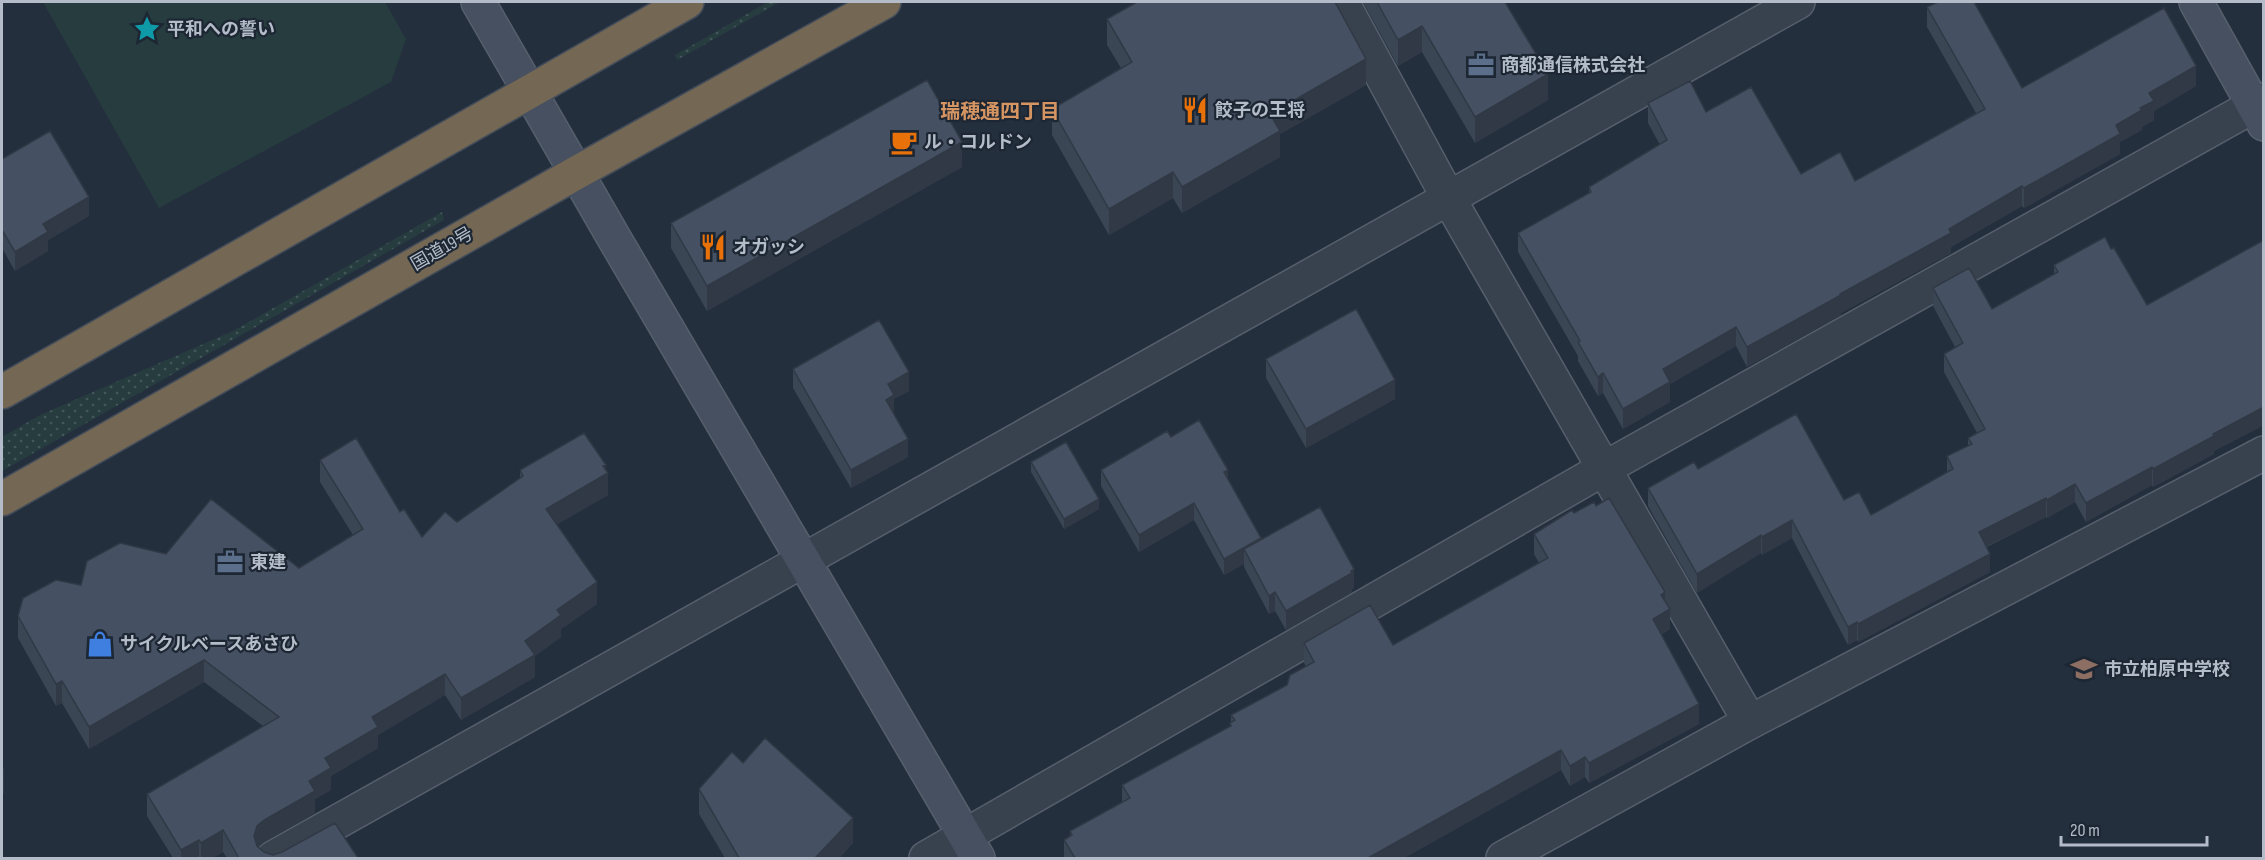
<svg xmlns="http://www.w3.org/2000/svg" width="2265" height="860" font-family="'Sofia Sans Condensed','Noto Sans JP',sans-serif">
<defs>
<pattern id="grass-dots" width="8" height="8" patternUnits="userSpaceOnUse" patternTransform="scale(1.5)"><rect width="8" height="8" fill="#263c3f"/><path d="M2 2h.1M6 6h.1" fill="none" stroke="#435659" stroke-width="1.8" stroke-linecap="round"/></pattern>
</defs>
<rect width="100%" height="100%" fill="#242f3e"/>
<path fill="url(#grass-dots)" d="M 768,2 L 780,2 L 677,60 L 675,55 Z
M 442,212 L 444,220 L 2,471 L 2,437 L 40,415 L 233,331 Z"/>
<path fill="#263c3f" d="M 43,2 L 385,2 L 406,39 L 391,82 L 159,208 Z"/>
<g fill="none" stroke-linecap="round" stroke-linejoin="round">
<g stroke="#565f6c" stroke-width="36">
<path id="street" d="M 1342,2 L 1449,199 L 1750,722
M 273,858 L 1798,2
M 926,858 L 1605,468 L 2264,100
M 1503,858 L 1750,722 L 2264,453"/>
</g>
<g stroke="#565f6c" stroke-width="36">
<path id="secondary" d="M 478,2 L 614,238 L 978,858
M 2196,2 L 2264,124"/>
</g>
<g stroke="#434c59" stroke-width="36">
<path id="highway" d="M 2,392 L 687,2
M 2,499 L 576,173 L 884,2"/>
</g>
<use href="#street" stroke="#38414e" stroke-width="33"/>
<use href="#secondary" stroke="#465061" stroke-width="33"/>
<use href="#highway" stroke="#746855" stroke-width="33"/>
</g>
<path fill="#3b4654" d="M 1363,2 L 1509,2 L 1506,3 L 1548,100 L 1475,143 L 1422,52 L 1398,66 Z
M 1927,7 L 2022,88 L 2196,86 L 2154,111 L 2154,120 L 2142,127 L 2142,130 L 2120,142 L 2120,154 L 2024,208 L 2022,206 L 1951,247 L 1951,253 L 1841,313 L 1841,315 L 1747,367 L 1736,346 L 1670,384 L 1670,402 L 1623,429 L 1603,393 L 1598,396 L 1578,361 L 1578,356 L 1518,252 L 1518,233 L 1589,193 L 1589,187 L 1660,145 L 1648,123 L 1648,103 L 1706,112 L 1801,174 L 1855,181 L 1976,113 L 1927,27 Z
M 1107,19 L 1366,85 L 1280,134 L 1280,157 L 1182,213 L 1173,198 L 1109,235 L 1052,135 L 1052,109 L 1121,68 L 1107,45 Z
M 2,159 L 89,216 L 48,240 L 48,251 L 15,271 L 2,248 Z
M 962,167 L 707,311 L 671,248 L 671,223 Z
M 2264,240 L 2264,425 L 2214,451 L 2214,454 L 2153,487 L 2152,485 L 2086,522 L 2075,502 L 2047,518 L 2046,517 L 1987,547 L 1990,572 L 1858,642 L 1857,640 L 1848,645 L 1792,538 L 1762,555 L 1761,553 L 1697,593 L 1648,506 L 1648,488 L 1698,469 L 1844,500 L 1871,515 L 1947,473 L 1947,456 L 1968,446 L 1968,438 L 1977,433 L 1944,372 L 1944,354 L 1955,347 L 1933,306 L 1933,288 L 1992,309 L 2054,274 L 2054,265 L 2111,249 L 2147,305 Z
M 1266,359 L 1395,399 L 1306,448 L 1266,378 Z
M 793,369 L 909,391 L 894,399 L 894,413 L 908,457 L 851,488 L 793,388 Z
M 1171,437 L 1261,539 L 1354,588 L 1352,589 L 1352,592 L 1286,630 L 1275,611 L 1269,614 L 1244,567 L 1244,564 L 1224,575 L 1194,520 L 1139,552 L 1101,486 L 1101,470 Z
M 320,460 L 422,537 L 457,522 L 520,478 L 520,470 L 606,470 L 608,495 L 557,524 L 597,604 L 561,629 L 561,637 L 535,656 L 535,677 L 461,720 L 445,695 L 378,735 L 378,748 L 331,776 L 331,790 L 315,799 L 315,813 L 264,842 L 258,847 L 264,852 L 273,855 L 358,858 L 227,858 L 223,852 L 212,858 L 173,858 L 147,816 L 147,794 L 263,726 L 204,682 L 89,749 L 62,703 L 56,706 L 18,638 L 18,616 L 81,585 L 166,554 L 299,568 L 353,535 L 320,482 Z
M 1031,462 L 1099,509 L 1064,529 L 1031,472 Z
M 1574,513 L 1665,601 L 1670,629 L 1662,634 L 1699,724 L 1589,783 L 1585,777 L 1570,786 L 1561,770 L 1404,858 L 1064,858 L 1064,840 L 1070,836 L 1070,831 L 1122,802 L 1122,785 L 1230,727 L 1230,723 L 1231,722 L 1231,715 L 1287,685 L 1306,667 L 1304,663 L 1304,643 L 1393,645 L 1539,563 L 1534,554 L 1534,534 Z
M 743,763 L 853,843 L 839,858 L 725,858 L 699,814 L 699,789 Z"/>
<path fill="#303945" d="M 1422,26 L 1422,52 L 1398,66 L 1398,40 Z
M 1366,59 L 1366,85 L 1280,134 L 1280,157 L 1182,213 L 1182,187 L 1270,114 Z
M 2196,66 L 2196,86 L 2154,111 L 2154,120 L 2142,127 L 2142,130 L 2120,142 L 2120,154 L 2024,208 L 2024,188 L 2140,108 L 2149,93 Z
M 1548,74 L 1548,100 L 1475,143 L 1475,117 Z
M 962,142 L 962,167 L 707,311 L 707,286 Z
M 1173,172 L 1173,198 L 1109,235 L 1109,209 Z
M 2022,186 L 2022,206 L 1951,247 L 1951,253 L 1841,313 L 1841,315 L 1747,367 L 1747,347 Z
M 89,197 L 89,216 L 48,240 L 48,251 L 15,271 L 15,252 L 43,224 Z
M 1736,327 L 1736,346 L 1670,384 L 1670,402 L 1623,429 L 1623,409 L 1663,369 Z
M 909,372 L 909,391 L 894,399 L 894,414 L 886,400 L 888,384 Z
M 1603,373 L 1603,393 L 1598,396 L 1598,377 Z
M 1395,380 L 1395,399 L 1306,448 L 1306,429 Z
M 2264,407 L 2264,425 L 2214,451 L 2214,454 L 2153,487 L 2153,469 L 2213,434 Z
M 908,439 L 908,457 L 851,488 L 851,470 Z
M 606,465 L 606,474 L 608,473 L 608,495 L 546,531 L 546,509 Z
M 2152,467 L 2152,485 L 2086,522 L 2086,503 Z
M 1228,470 L 1228,486 L 1224,472 Z
M 2075,484 L 2075,502 L 2047,518 L 2047,500 Z
M 2046,498 L 2046,517 L 1979,550 L 1979,532 Z
M 1099,499 L 1099,509 L 1064,529 L 1064,519 Z
M 1194,503 L 1194,520 L 1139,552 L 1139,535 Z
M 1792,520 L 1792,538 L 1762,555 L 1762,537 Z
M 1761,535 L 1761,553 L 1697,593 L 1697,574 Z
M 1261,538 L 1261,554 L 1244,549 L 1244,564 L 1224,575 L 1224,559 Z
M 1990,554 L 1990,572 L 1858,642 L 1858,624 Z
M 1354,569 L 1354,588 L 1352,589 L 1352,592 L 1286,630 L 1286,611 Z
M 597,582 L 597,604 L 561,629 L 561,637 L 535,656 L 535,677 L 461,720 L 461,698 L 525,641 L 557,610 Z
M 1275,592 L 1275,611 L 1269,614 L 1269,596 Z
M 1665,592 L 1665,612 L 1670,609 L 1670,629 L 1653,638 L 1653,619 L 1661,595 Z
M 1857,622 L 1857,640 L 1848,645 L 1848,627 Z
M 204,660 L 204,682 L 89,749 L 89,727 Z
M 445,674 L 445,695 L 378,735 L 378,748 L 331,776 L 331,790 L 315,799 L 315,813 L 264,842 L 257,848 L 254,836 L 257,826 L 309,781 L 325,758 L 372,717 Z
M 62,681 L 62,703 L 56,706 L 56,684 Z
M 1699,704 L 1699,724 L 1589,783 L 1589,763 Z
M 1561,750 L 1561,770 L 1404,858 L 1368,858 Z
M 1585,757 L 1585,777 L 1570,786 L 1570,766 Z
M 4,768 L 4,793 L 2,795 L 2,770 Z
M 853,818 L 853,843 L 839,858 L 815,858 Z
M 223,830 L 223,852 L 212,858 L 201,858 L 201,843 Z
M 199,840 L 199,858 L 181,858 L 181,850 Z"/>
<path fill="#455162" stroke="#303945" stroke-width="1.5" d="M 1137,2 L 1335,2 L 1366,59 L 1270,114 L 1280,131 L 1182,187 L 1173,172 L 1109,209 L 1052,109 L 1132,62 L 1107,19 Z
M 1377,2 L 1505,2 L 1548,74 L 1475,117 L 1422,26 L 1398,40 Z
M 1938,2 L 1974,2 L 2022,88 L 2164,8 L 2196,66 L 2149,93 L 2154,101 L 2140,108 L 2142,110 L 2116,125 L 2120,134 L 2024,188 L 2022,186 L 1949,229 L 1951,233 L 1840,294 L 1841,295 L 1747,347 L 1736,327 L 1663,369 L 1670,382 L 1623,409 L 1603,373 L 1598,377 L 1578,342 L 1580,341 L 1518,233 L 1591,192 L 1589,187 L 1667,140 L 1648,103 L 1690,81 L 1706,112 L 1751,87 L 1801,174 L 1840,152 L 1855,181 L 1985,109 L 1927,7 Z
M 927,80 L 962,142 L 707,286 L 671,223 Z
M 50,131 L 89,197 L 43,224 L 48,232 L 15,252 L 2,230 L 2,159 Z
M 2105,237 L 2111,249 L 2114,248 L 2147,305 L 2264,240 L 2264,407 L 2213,434 L 2214,436 L 2153,469 L 2152,467 L 2086,503 L 2075,484 L 2047,500 L 2046,498 L 1979,532 L 1990,554 L 1858,624 L 1857,622 L 1848,627 L 1792,520 L 1762,537 L 1761,535 L 1697,574 L 1648,488 L 1694,462 L 1698,469 L 1796,414 L 1844,500 L 1859,492 L 1871,515 L 1953,469 L 1947,456 L 1972,444 L 1968,438 L 1985,429 L 1944,354 L 1963,343 L 1933,288 L 1969,268 L 1992,309 L 2058,272 L 2054,265 Z
M 1356,309 L 1395,380 L 1306,429 L 1266,359 Z
M 879,320 L 909,372 L 888,384 L 894,395 L 886,400 L 908,439 L 851,470 L 793,369 Z
M 1199,420 L 1228,470 L 1224,472 L 1261,538 L 1224,559 L 1194,503 L 1139,535 L 1101,470 L 1167,431 L 1171,437 Z
M 584,433 L 606,465 L 603,466 L 608,473 L 546,509 L 597,582 L 557,610 L 561,615 L 525,641 L 535,655 L 461,698 L 445,674 L 372,717 L 378,727 L 325,758 L 331,768 L 309,781 L 315,791 L 264,820 L 257,826 L 254,836 L 257,846 L 264,852 L 273,855 L 282,852 L 335,823 L 358,858 L 239,858 L 223,830 L 201,843 L 199,840 L 181,850 L 147,794 L 279,717 L 204,660 L 89,727 L 62,681 L 56,684 L 18,616 L 23,598 L 56,580 L 81,585 L 87,561 L 120,543 L 166,554 L 211,499 L 299,568 L 363,529 L 320,460 L 356,438 L 400,512 L 404,509 L 422,537 L 445,512 L 457,522 L 523,476 L 520,470 Z
M 1066,442 L 1099,499 L 1064,519 L 1031,462 Z
M 1609,498 L 1665,592 L 1661,595 L 1670,609 L 1653,619 L 1699,704 L 1589,763 L 1585,757 L 1570,766 L 1561,750 L 1368,858 L 1075,858 L 1064,840 L 1072,835 L 1070,831 L 1130,798 L 1122,785 L 1231,726 L 1230,723 L 1235,720 L 1231,715 L 1287,685 L 1290,675 L 1314,662 L 1304,643 L 1370,605 L 1393,645 L 1548,558 L 1534,534 L 1572,510 L 1574,513 L 1594,502 L 1596,506 Z
M 1320,507 L 1354,569 L 1351,571 L 1352,573 L 1286,611 L 1275,592 L 1269,596 L 1244,549 Z
M 765,738 L 853,818 L 815,858 L 739,858 L 699,789 L 732,752 L 743,763 Z"/>
<defs>
<g id="sight-bare" transform="scale(2.07)"><path d="M0-6L1.8-2.2L6-1.7L2.9 1.2L3.7 5.4L0 3.3L-3.7 5.4L-2.9 1.2L-6-1.7L-1.8-2.2Z" fill="#0f9aa8" stroke="#1d2633" stroke-width="2.5" paint-order="stroke"/></g>
<g id="office-bare" transform="scale(2.07)"><path d="M-6-3h4V-5.5h4V-3h4V5H-6ZM-1-4.5V-3h2v-1.5ZM-6 0V1H6V0Z" fill="#5c6f8a" stroke="#1d2633" stroke-width="2.5" paint-order="stroke"/></g>
<g id="restaurant-bare" transform="scale(2.07)"><path d="M-5-6h1v4h1v-4h1v4h1v-4h1v5L-1.5 .5V6h-2V.5L-5-1ZM5-6V6H3V1.5H1.5Q1.5-4 5-6Z" fill="#e8710a" stroke="#1d2633" stroke-width="2.5" paint-order="stroke"/></g>
<g id="cafe-bare" transform="scale(2.07)"><path d="M-5.5-4.5H6V0H3Q3 3.5 0 3.5H-2.5Q-5.5 3.5-5.5 0ZM3-3.2v2h1.7v-2ZM-6 4.5H4V6H-6Z" fill="#e8710a" stroke="#1d2633" stroke-width="2.5" paint-order="stroke"/></g>
<g id="shop-bare" transform="scale(2.07)"><path d="M-5-2.5h2.3a2.7 3.5 0 0 1 5.4 0H5L5.5 6h-11ZM-1.5-2.5h3a1.5 2.3 0 0 0-3 0Z" fill="#3f7fe0" stroke="#1d2633" stroke-width="2.5" paint-order="stroke"/></g>
<g id="school-bare" transform="scale(2.07)"><path d="M0-5L7-2L0 1L-7-2ZM-4 1L0 2.5L4 1V4Q0 6-4 4Z" fill="#8d6e63" stroke="#1d2633" stroke-width="2.5" paint-order="stroke"/></g>
</defs>
<g fill-rule="evenodd">
<use href="#sight-bare" x="147" y="29"/>
<use href="#office-bare" x="1481" y="65"/>
<use href="#restaurant-bare" x="1195" y="110"/>
<use href="#cafe-bare" x="904" y="142"/>
<use href="#restaurant-bare" x="713" y="247"/>
<use href="#office-bare" x="230" y="562"/>
<use href="#shop-bare" x="100" y="644"/>
<use href="#school-bare" x="2084" y="669"/>
</g>
<g text-anchor="middle" dominant-baseline="central" stroke-width="4.5" stroke-linejoin="round" paint-order="stroke">
<g font-size="18" font-weight="bold" fill="#b4bcc9" stroke="#1d2633" text-anchor="start">
<text x="167" y="29">平和への誓い</text>
<text x="1501" y="65">商都通信株式会社</text>
<text x="1215" y="110">餃子の王将</text>
<text x="924" y="142">ル・コルドン</text>
<text x="733" y="247">オガッシ</text>
<text x="250" y="562">東建</text>
<text x="120" y="644">サイクルベースあさひ</text>
<text x="2104" y="669">市立柏原中学校</text>
</g>
<g font-size="18" fill="#b4bcc9" stroke="#1d2633">
<text transform="translate(442 249) rotate(-30)">国道19号</text>
</g>
<g font-size="20" font-weight="bold" fill="#d59563" stroke="#1d2633">
<text x="1000" y="112">瑞穂通四丁目</text>
</g>
</g>
<rect width="2265" height="860" fill="none" stroke="#b4bcc9" stroke-width="6"/>
<path d="M2061 836v9h146v-9" fill="none" stroke="#b4bcc9" stroke-width="3"/>
<text x="2070" y="836" font-size="18" fill="#b4bcc9" stroke="#1d2633" stroke-width="4.5" paint-order="stroke">20 m</text>
</svg>
